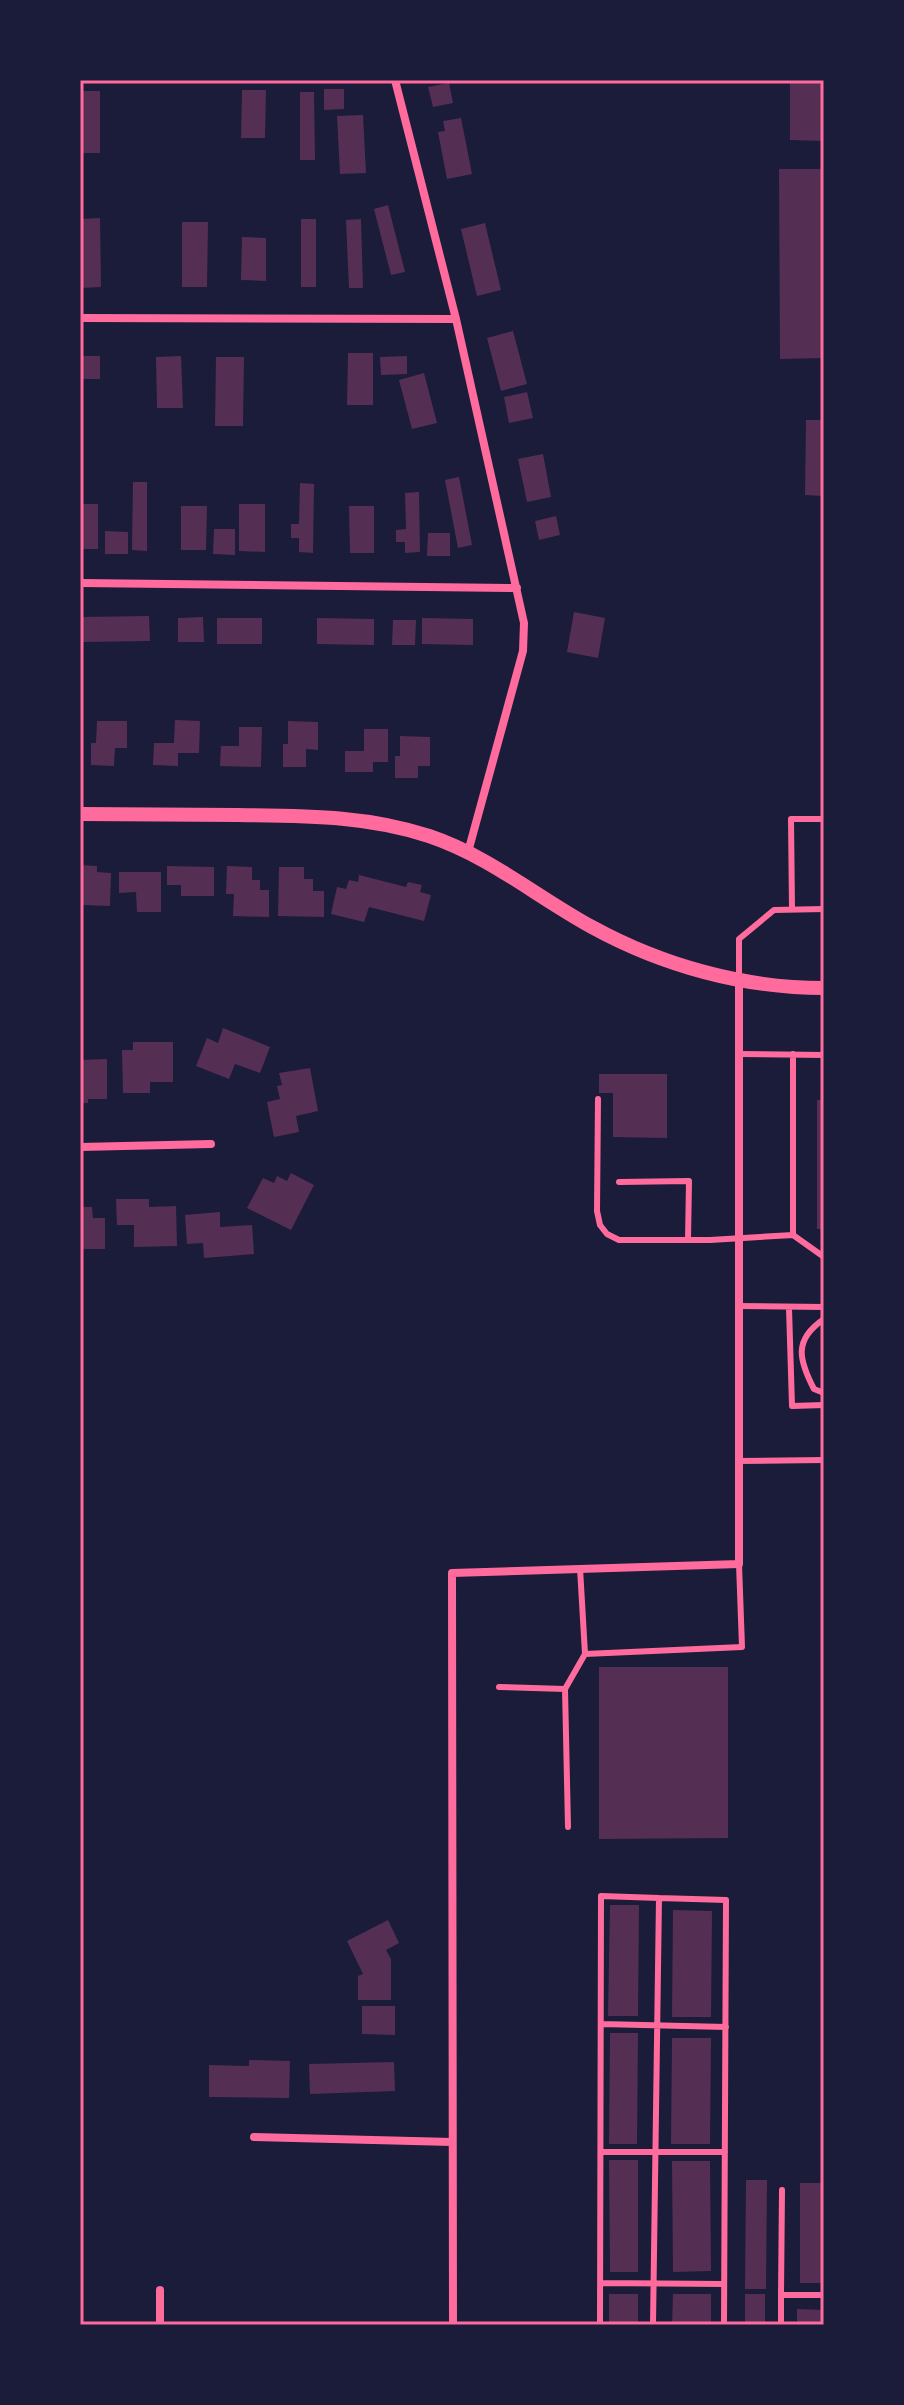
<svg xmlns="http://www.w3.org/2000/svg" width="904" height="2405" font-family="Figtree,sans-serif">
<rect width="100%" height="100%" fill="#1b1b3a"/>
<path fill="#542f53" d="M 790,80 L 824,80 L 824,141 L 790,140 Z
M 449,83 L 453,103 L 433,107 L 428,87 Z
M 324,89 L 344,89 L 344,109 L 324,110 Z
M 242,90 L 266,90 L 265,138 L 241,138 Z
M 80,91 L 100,91 L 100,153 L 80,153 Z
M 300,92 L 314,92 L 315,160 L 300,160 Z
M 363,115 L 366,173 L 340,174 L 337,116 Z
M 461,118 L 472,174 L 447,179 L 438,132 L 445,131 L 443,121 Z
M 779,169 L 824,169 L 824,358 L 780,359 Z
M 388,205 L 405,272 L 391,275 L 374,209 Z
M 100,218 L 101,287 L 80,288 L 80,219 Z
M 301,219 L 316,219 L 316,287 L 301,287 Z
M 361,219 L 363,288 L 349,288 L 346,220 Z
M 182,222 L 208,222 L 207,287 L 182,287 Z
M 485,223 L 501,290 L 477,296 L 461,229 Z
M 242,237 L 266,238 L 266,281 L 241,280 Z
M 513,331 L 527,384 L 501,391 L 487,338 Z
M 348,353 L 373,353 L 373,405 L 347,405 Z
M 80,356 L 100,356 L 100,379 L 80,379 Z
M 181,356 L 183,408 L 157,408 L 156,357 Z
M 407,356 L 407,374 L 381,375 L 380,357 Z
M 216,357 L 244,357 L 243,426 L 215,426 Z
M 424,373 L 437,423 L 412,429 L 399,380 Z
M 527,392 L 533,418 L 509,423 L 504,397 Z
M 806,420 L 824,420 L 824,496 L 805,495 Z
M 543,454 L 551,497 L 527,502 L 518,459 Z
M 459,477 L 472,545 L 458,548 L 445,480 Z
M 133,482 L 147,482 L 147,551 L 132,550 Z
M 300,483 L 314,484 L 313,553 L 299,552 L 299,538 L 291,538 L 291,524 L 299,524 Z
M 419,492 L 420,552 L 405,553 L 405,542 L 396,542 L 396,530 L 406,529 L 405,493 Z
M 80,504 L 98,504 L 98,549 L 80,549 Z
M 239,504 L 265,504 L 265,552 L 239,551 Z
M 181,506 L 207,506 L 206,550 L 181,550 Z
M 349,506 L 374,506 L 374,553 L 350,553 Z
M 556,516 L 560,535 L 539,540 L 535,521 Z
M 214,529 L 235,529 L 235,555 L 213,554 Z
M 105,531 L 128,532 L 128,554 L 105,554 Z
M 428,533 L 450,533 L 450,556 L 427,556 Z
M 574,612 L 605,618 L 598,658 L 567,652 Z
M 149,616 L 150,641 L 82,642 L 82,617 Z
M 203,617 L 204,642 L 178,642 L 178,618 Z
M 217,618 L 262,618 L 262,644 L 217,644 Z
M 317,618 L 374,619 L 374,645 L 317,644 Z
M 422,618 L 473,619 L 473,645 L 422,644 Z
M 393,620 L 416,620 L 415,645 L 392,645 Z
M 175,720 L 200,721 L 199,753 L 178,753 L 178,766 L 153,765 L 154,743 L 174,743 Z
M 97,721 L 127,721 L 127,748 L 115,748 L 114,766 L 91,765 L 91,743 L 96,743 Z
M 288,721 L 318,722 L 318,750 L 306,749 L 306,767 L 283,767 L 283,744 L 288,744 Z
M 239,727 L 262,727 L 261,767 L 220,766 L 221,746 L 239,746 Z
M 364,729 L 388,729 L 388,762 L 373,762 L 373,772 L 345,772 L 345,751 L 364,751 Z
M 400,736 L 430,737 L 430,766 L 418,766 L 418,778 L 395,778 L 395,756 L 400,756 Z
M 80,865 L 97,866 L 97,872 L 111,873 L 110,906 L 82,905 Z
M 167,866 L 214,867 L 214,896 L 181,896 L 181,885 L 167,885 Z
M 227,866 L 252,867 L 252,880 L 260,880 L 260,890 L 269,890 L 269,917 L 233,916 L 234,894 L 226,894 Z
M 279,867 L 304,867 L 304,879 L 313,879 L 313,891 L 324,891 L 324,917 L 278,916 Z
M 119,872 L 161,872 L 161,912 L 137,912 L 136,892 L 119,893 Z
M 359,875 L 406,887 L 408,882 L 422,885 L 420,892 L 431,895 L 424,921 L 369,907 L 364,922 L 331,914 L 337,887 L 346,889 L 349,880 L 358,882 Z
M 223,1028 L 270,1047 L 260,1073 L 235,1064 L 229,1079 L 196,1066 L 207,1038 L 218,1043 Z
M 133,1042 L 173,1042 L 173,1082 L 150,1082 L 150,1093 L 123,1093 L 122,1050 L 133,1050 Z
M 107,1059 L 107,1099 L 88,1099 L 88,1103 L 80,1103 L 80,1060 Z
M 310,1068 L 318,1111 L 296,1116 L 299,1132 L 274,1137 L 267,1102 L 280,1099 L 277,1086 L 282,1085 L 279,1073 Z
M 599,1074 L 667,1074 L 667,1138 L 613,1137 L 613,1093 L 599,1093 Z
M 817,1100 L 824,1100 L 824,1229 L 817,1229 Z
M 291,1173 L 314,1185 L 291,1230 L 247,1208 L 263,1178 L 274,1183 L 277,1176 L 287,1181 Z
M 116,1199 L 149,1199 L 149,1207 L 176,1206 L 177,1246 L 134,1247 L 134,1225 L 117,1225 Z
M 80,1201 L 83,1201 L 83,1207 L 92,1207 L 93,1218 L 105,1218 L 105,1249 L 80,1249 Z
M 220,1212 L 220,1227 L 252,1225 L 254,1254 L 204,1258 L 203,1243 L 187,1244 L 185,1215 Z
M 599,1667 L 728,1667 L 728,1838 L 599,1839 Z
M 610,1905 L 639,1905 L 638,2016 L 608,2016 Z
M 673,1910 L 712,1911 L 711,2017 L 672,2017 Z
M 388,1920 L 399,1943 L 386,1950 L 391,1959 L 391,2000 L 358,2000 L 358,1976 L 363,1974 L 347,1941 Z
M 362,2006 L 395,2006 L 395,2035 L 362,2034 Z
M 610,2033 L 638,2033 L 637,2144 L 609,2144 Z
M 672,2038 L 711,2038 L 710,2144 L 671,2144 Z
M 249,2060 L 290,2061 L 289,2098 L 209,2097 L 209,2065 L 249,2066 Z
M 394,2062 L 395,2091 L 310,2094 L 309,2064 Z
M 609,2160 L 638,2160 L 638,2272 L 610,2272 Z
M 672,2161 L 710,2161 L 711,2271 L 673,2272 Z
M 746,2180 L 767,2180 L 766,2289 L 745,2289 Z
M 800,2183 L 824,2183 L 824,2283 L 800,2283 Z
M 609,2294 L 638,2294 L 638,2325 L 609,2325 Z
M 673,2294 L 711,2294 L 711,2325 L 672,2325 Z
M 745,2294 L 765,2294 L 765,2325 L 745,2325 Z
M 797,2309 L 824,2310 L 824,2325 L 797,2325 Z"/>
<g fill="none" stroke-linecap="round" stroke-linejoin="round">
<path stroke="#ff6b9d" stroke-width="6" d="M 792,909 L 791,819 L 824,819
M 739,980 L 739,939 L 774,910 L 824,909
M 739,1054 L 824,1055
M 793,1054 L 793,1235
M 598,1099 L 597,1211 L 600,1225 L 607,1234 L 619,1240 L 710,1240 L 793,1235 L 824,1257
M 619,1182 L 689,1181 L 688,1240
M 738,1306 L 824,1307
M 789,1308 L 792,1406 L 824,1405
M 824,1319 C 793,1340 799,1360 814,1389 L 824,1393
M 739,1461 L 824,1460
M 580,1568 L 585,1654 L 742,1647 L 739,1564
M 499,1687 L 565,1689 L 568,1827
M 565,1689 L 585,1654
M 601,2024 L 726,2027
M 601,2152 L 725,2152
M 600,2283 L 724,2284
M 781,2295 L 782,2190
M 600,2325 L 601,1896 L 659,1898
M 653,2325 L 659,1898 L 726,1900 L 724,2325
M 781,2325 L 781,2295 L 824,2295"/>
<path stroke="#ff6b9d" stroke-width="8" d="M 395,80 L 456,319 L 524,623 L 523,651 L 468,852
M 80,318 L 456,319
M 80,583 L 517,588
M 80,1147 L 211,1144
M 254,2137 L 452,2142
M 160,2290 L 160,2325
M 453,2325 L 452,1573 L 739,1564 L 739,980"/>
<path stroke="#ff6b9d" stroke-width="14" d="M 80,814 C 132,814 185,815 237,815 C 303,816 366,815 429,836 C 489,856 537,897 592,927 C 663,966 744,988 824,988"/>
</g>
<rect width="904" height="2405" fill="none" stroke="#1b1b3a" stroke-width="164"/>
<rect x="82" y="82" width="740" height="2241" fill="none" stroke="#ff6b9d" stroke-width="3"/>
</svg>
